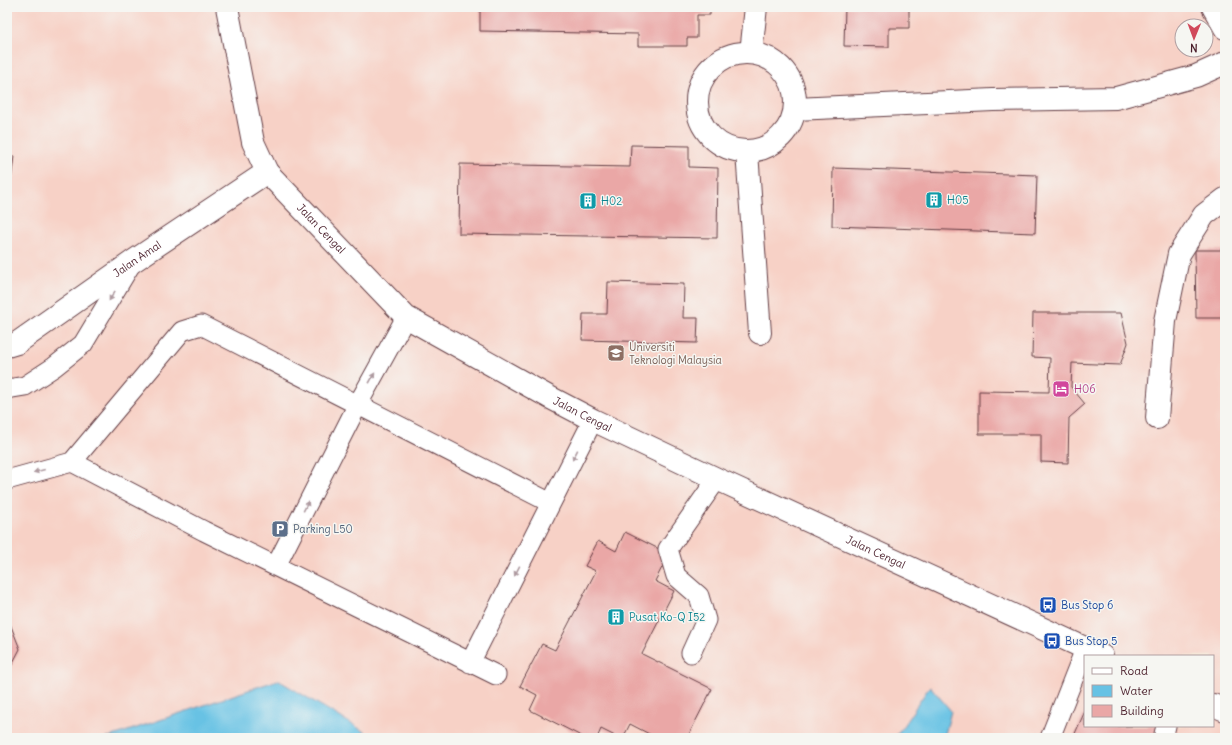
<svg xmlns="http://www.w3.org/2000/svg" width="1232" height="745" font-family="Delius,sans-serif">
<rect width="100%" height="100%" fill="#f6f6f2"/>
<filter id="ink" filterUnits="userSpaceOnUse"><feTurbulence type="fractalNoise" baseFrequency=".025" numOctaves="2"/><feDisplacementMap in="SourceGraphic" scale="8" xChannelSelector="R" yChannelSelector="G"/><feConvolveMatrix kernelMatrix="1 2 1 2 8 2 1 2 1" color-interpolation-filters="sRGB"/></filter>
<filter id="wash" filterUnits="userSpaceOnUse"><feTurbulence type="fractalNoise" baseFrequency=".012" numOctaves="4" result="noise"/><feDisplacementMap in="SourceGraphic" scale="16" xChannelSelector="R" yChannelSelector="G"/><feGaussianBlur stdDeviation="0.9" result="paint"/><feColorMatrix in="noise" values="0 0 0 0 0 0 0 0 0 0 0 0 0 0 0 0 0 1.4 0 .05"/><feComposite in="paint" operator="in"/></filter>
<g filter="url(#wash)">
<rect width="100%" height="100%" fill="#f3e8d5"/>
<path fill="#f7d1c6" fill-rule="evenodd" d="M 7,7 L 1225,7 L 1225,738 L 7,738 ZM 1182,26 L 1206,26 L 1206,50 L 1182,50 ZM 1085,656 L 1213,656 L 1213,726 L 1085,726 Z"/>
<path fill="#67c2e4" stroke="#587088" d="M 278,680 L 375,738 L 107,738 Z
M 930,686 L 951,711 L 944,738 L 895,738 Z"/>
<g id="blocks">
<path fill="#eaa7a6" d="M 480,7 L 710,7 L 710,15 L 697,15 L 697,38 L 687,38 L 687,46 L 638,46 L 638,34 L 480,31 Z
M 845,7 L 909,7 L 909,28 L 889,28 L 889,47 L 844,46 Z
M 1037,7 L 1065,7 L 1065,9 L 1037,8 Z
M 631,145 L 689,146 L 689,167 L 718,168 L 717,238 L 459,234 L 460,164 L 630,167 Z
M 7,155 L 14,156 L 8,206 L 7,206 Z
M 833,168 L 1037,175 L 1035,233 L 832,226 Z
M 1195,250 L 1225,250 L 1225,318 L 1196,318 Z
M 608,282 L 684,284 L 683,318 L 698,318 L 697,343 L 582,340 L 583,314 L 607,314 Z
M 1033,313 L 1121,313 L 1128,343 L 1120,365 L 1072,363 L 1071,387 L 1085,404 L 1069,418 L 1068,463 L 1041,462 L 1041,434 L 979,434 L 979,391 L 1049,392 L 1050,358 L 1032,357 Z
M 625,532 L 669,554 L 655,581 L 674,591 L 642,654 L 712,689 L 687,738 L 657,738 L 630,724 L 623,738 L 619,738 L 601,729 L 597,738 L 585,738 L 530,710 L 537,695 L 520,686 L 542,644 L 555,650 L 596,571 L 585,566 L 598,541 L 616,551 Z
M 7,616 L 20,649 L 7,674 Z
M 1085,711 L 1085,726 L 1158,726 L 1153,738 L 1073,738 Z"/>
</g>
</g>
<g filter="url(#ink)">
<use href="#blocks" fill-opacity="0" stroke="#633d44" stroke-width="1"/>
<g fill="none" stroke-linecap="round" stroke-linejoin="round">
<g stroke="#633d44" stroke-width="21">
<path id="service" d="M 7,389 L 25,386 L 54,367 L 83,344 L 131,264
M 72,462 L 204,531 L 496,675
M 7,480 L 72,462 L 182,331 L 201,325 L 551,503
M 276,566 L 358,404 L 406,317
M 691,653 L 706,620 L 699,596 L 676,576 L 668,549 L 717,479
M 470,663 L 593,420
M 1050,738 L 1085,649
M 1163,738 L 1166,726"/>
</g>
<g stroke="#633d44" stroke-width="24">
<g id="minor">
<path id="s1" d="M 227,7 L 253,142 L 267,172 L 406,317 L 549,397 L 593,420 L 717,479 L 1102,656"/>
<path d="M 1213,7 L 1225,28"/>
<circle cx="746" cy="102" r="49"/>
<path d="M 751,53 L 756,7"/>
<path d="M 795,109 L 993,100 L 1116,98 L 1196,76 L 1225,63"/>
<path d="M 747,152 L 760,333"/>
<path id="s2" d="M 7,346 L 17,343 L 132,262 L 267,172"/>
<path d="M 1157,418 L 1165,321 L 1179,254 L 1204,215 L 1225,199"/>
<path d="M 1213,705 L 1225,710"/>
</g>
</g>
<use href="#service" stroke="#fff" stroke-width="19"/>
<use href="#minor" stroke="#fff" stroke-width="22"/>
</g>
<defs><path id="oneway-solid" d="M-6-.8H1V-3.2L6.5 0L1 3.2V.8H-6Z"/></defs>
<g fill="#ae9aa0">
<use href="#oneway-solid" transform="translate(112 296) rotate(121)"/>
<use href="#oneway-solid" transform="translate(372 378) rotate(-61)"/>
<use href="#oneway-solid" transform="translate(575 455) rotate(117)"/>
<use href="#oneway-solid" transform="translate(39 471) rotate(165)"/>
<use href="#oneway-solid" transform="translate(306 506) rotate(-63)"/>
<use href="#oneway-solid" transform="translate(517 571) rotate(117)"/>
</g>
</g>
<defs>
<g id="building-square" transform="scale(0.9)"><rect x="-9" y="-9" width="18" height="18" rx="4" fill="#0f9aa8" stroke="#f6f6f2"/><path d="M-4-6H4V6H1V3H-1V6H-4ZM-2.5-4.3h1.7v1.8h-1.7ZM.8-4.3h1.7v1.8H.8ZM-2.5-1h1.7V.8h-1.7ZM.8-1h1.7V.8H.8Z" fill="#fff"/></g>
<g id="university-square" transform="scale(0.9)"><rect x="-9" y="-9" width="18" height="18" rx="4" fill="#8d6e63" stroke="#f6f6f2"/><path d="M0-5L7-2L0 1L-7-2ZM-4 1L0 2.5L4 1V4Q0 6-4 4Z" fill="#fff"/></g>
<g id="hotel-square" transform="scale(0.9)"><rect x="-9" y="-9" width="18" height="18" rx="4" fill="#d1479c" stroke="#f6f6f2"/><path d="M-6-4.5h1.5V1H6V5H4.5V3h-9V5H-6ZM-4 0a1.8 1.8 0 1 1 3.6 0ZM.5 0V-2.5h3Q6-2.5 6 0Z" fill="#fff"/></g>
<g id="parking-square" transform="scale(0.9)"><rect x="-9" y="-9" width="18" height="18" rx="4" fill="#5c6f8a" stroke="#f6f6f2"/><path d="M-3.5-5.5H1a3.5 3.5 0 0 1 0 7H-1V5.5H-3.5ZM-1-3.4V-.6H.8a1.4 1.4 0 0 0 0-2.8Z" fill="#fff"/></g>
<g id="bus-square" transform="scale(0.9)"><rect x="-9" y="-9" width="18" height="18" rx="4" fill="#1a4fb4" stroke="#f6f6f2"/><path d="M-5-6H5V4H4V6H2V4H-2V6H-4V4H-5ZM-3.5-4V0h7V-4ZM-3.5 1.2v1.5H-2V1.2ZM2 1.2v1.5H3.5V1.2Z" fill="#fff"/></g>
</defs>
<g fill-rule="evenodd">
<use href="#building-square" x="934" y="200"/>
<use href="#building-square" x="588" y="201"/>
<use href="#university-square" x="616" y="353"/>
<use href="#hotel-square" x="1061" y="389"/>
<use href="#parking-square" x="280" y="529"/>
<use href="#bus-square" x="1048" y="605"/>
<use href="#building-square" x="616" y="617"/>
<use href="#bus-square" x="1052" y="641"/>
</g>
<g text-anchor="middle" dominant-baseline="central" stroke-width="3" stroke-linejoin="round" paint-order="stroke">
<g font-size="11" fill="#0d838f" stroke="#f6f6f2" text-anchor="start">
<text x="947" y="200">H05</text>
<text x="601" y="201">H02</text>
<text x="629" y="617">Pusat Ko-Q I52</text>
</g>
<g font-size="11" fill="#4a1f2b" stroke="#f6f6f2">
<text stroke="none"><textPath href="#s1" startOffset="249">Jalan Cengal</textPath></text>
<text stroke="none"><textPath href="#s2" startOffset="157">Jalan Amal</textPath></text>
<text stroke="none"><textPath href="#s1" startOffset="573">Jalan Cengal</textPath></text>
<text stroke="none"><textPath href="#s1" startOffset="897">Jalan Cengal</textPath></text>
</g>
<g font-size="11" fill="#785e54" stroke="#f6f6f2" text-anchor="start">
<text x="629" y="347">Universiti<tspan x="629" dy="13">Teknologi Malaysia</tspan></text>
</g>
<g font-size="11" fill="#b23c85" stroke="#f6f6f2" text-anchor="start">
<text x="1074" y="389">H06</text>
</g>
<g font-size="11" fill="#4e5e75" stroke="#f6f6f2" text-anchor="start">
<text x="293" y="529">Parking L50</text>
</g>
<g font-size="11" fill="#164399" stroke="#f6f6f2" text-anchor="start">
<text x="1061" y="605">Bus Stop 6</text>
<text x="1065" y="641">Bus Stop 5</text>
</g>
</g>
<rect width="1232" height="745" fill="none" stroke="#f6f6f2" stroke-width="24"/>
<rect x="1084" y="655" width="130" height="72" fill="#f6f6f2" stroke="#b1a0a2"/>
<rect x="1092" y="668" width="20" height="6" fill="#ffffff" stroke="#b1a0a2"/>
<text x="1120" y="675" font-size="12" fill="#4a1f2b">Road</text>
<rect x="1092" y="685" width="20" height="12" fill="#67c2e4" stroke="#b1a0a2"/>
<text x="1120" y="695" font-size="12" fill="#4a1f2b">Water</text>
<rect x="1092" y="705" width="20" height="12" fill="#eaa7a6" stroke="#b1a0a2"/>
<text x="1120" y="715" font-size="12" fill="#4a1f2b">Building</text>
<g transform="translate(1194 38) rotate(181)"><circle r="19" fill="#f6f6f2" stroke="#b1a0a2"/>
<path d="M0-3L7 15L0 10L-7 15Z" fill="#d1495b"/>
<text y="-6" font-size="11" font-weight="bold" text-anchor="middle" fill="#4a1f2b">N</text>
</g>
</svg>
